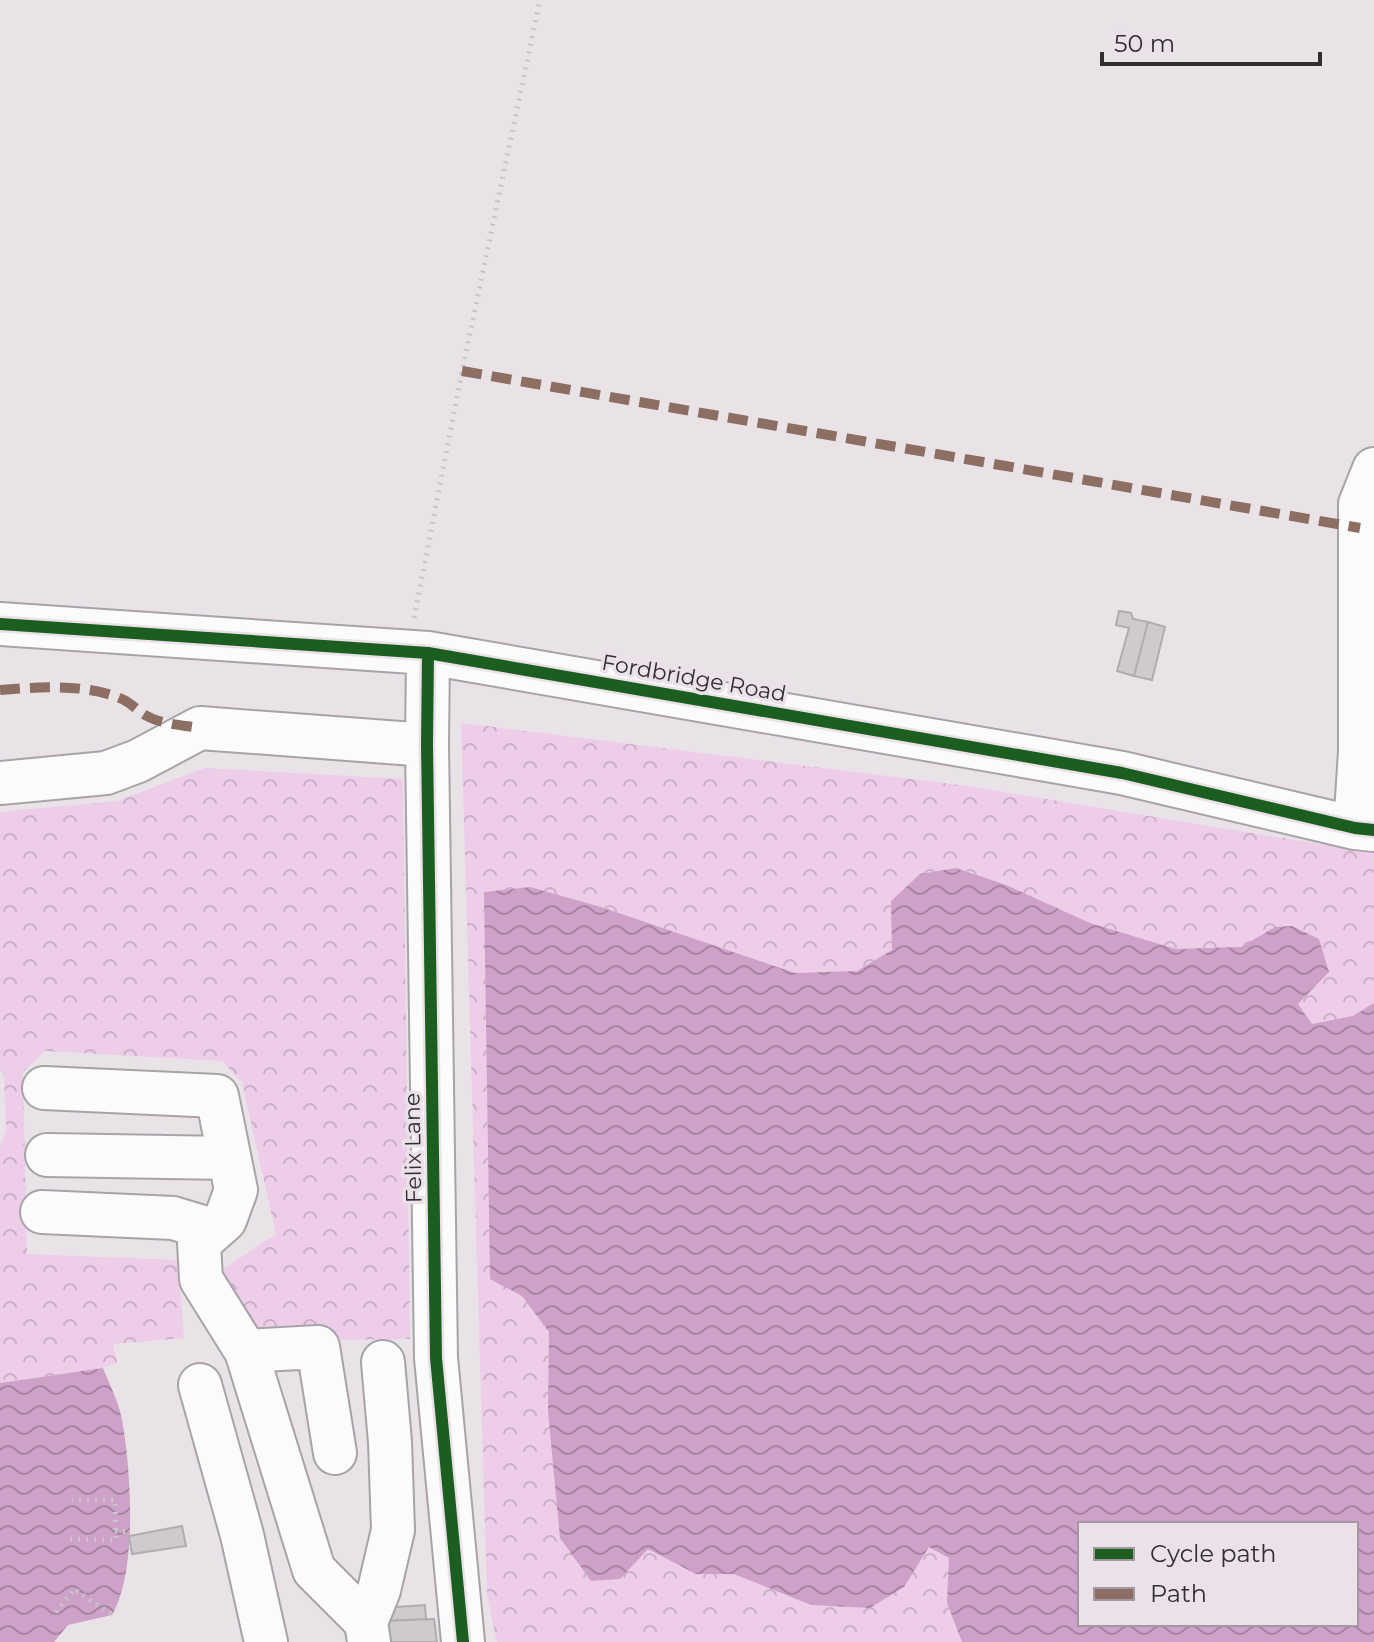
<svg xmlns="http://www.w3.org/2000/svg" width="1374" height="1642" font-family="Montserrat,sans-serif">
<defs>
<pattern id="forest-crowns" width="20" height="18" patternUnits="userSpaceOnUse" patternTransform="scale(2)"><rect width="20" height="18" fill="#edcde8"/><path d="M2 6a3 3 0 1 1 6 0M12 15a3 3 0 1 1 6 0" fill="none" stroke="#ccb0c7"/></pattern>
<pattern id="water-waves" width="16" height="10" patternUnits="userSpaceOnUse" patternTransform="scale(2)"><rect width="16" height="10" fill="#cea2c8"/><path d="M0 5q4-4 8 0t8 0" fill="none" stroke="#a884a3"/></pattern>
</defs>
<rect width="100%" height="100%" fill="#e9e3e8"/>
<path fill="url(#forest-crowns)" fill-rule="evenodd" d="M 461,723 L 968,786 L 1374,853 L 1374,1642 L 497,1642 L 487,1596 ZM 1080,1524 L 1356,1524 L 1356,1624 L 1080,1624 Z
M 205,768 L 403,779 L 410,1339 L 254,1341 L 211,1277 L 276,1234 L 242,1082 L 222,1061 L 45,1051 L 23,1072 L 27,1254 L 178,1260 L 184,1338 L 113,1344 L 117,1362 L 103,1368 L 0,1383 L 0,1147 L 6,1130 L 4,1076 L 0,1070 L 0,812 L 117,801 Z"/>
<path fill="url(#water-waves)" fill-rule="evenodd" d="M 956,868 L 1006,885 L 1090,923 L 1176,949 L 1241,947 L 1275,927 L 1292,926 L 1319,939 L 1329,972 L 1298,1004 L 1312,1024 L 1353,1016 L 1374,1003 L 1374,1642 L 962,1642 L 947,1603 L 949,1558 L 929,1547 L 904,1587 L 870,1608 L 811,1605 L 734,1574 L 696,1574 L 648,1549 L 620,1579 L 591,1581 L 560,1538 L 548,1411 L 549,1332 L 522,1296 L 490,1279 L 484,892 L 530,887 L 601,907 L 795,973 L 857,971 L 892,950 L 891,901 L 920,874 ZM 1356,1524 L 1356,1624 L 1080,1624 L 1080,1524 Z
M 103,1368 C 109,1384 119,1402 122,1420 C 131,1469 138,1571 112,1615 L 68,1625 L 54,1642 L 0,1642 L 0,1383 Z"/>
<path fill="#cfcace" stroke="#b0acaf" stroke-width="2" d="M 1119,611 L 1131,613 L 1133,619 L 1148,622 L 1134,676 L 1117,671 L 1129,628 L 1116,625 Z
M 1148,622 L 1165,627 L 1152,680 L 1134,676 Z
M 182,1526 L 186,1546 L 132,1554 L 129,1536 Z
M 425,1605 L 426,1619 L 383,1621 L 382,1608 Z
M 434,1619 L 437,1642 L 383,1642 L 383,1621 Z"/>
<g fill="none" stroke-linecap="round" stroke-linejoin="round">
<g stroke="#a7a3a7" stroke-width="46">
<path id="minor" d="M 0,624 L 428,653 L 1122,773 L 1355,828 L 1374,830
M 428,653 L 427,745 L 436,1358 L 463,1642
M 0,783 L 106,773 L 138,761 L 200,728 L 427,745
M 1355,828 L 1360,752 L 1360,504 L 1374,469
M 44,1088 L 217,1096 L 236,1190 L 225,1220 L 199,1243 L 201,1279 L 246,1351 L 314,1570 L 366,1622
M 47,1155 L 228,1158
M 42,1212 L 173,1218 L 213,1230
M 246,1351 L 318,1347 L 335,1453
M 200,1385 L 242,1535 L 266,1642
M 369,1642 L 366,1622 L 379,1590 L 393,1530 L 390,1442 L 383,1362"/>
</g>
<path stroke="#c7c6c7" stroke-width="5" stroke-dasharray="2 6" stroke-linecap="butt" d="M 414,618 L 462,371 L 540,0
M 115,1531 L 129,1532
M 70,1539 L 116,1540 L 115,1500 L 72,1500
M 56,1612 L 74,1589 L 112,1615"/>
<use href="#minor" stroke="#fcfbfc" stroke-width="42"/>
<path stroke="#8d6e63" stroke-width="10" stroke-dasharray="20 10" stroke-linecap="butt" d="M 462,371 L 1360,528
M 0,690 C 39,687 88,683 124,700 C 132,704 138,711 145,715 C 160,724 182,725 200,728"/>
<g stroke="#ebe1e9" stroke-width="17">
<path id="cycleway" d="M 0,624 L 428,653 L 1122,773 L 1355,828 L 1374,830
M 428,653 L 427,745 L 436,1358 L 463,1642"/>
</g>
<use href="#cycleway" stroke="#1b5e20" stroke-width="12"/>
</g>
<g text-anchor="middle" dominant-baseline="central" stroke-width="7" stroke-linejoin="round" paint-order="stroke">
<g font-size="22" fill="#312e31" stroke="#ebe1e9">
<text transform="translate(694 678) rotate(10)">Fordbridge Road</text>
<text transform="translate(413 1148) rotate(-91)">Felix Lane</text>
</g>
</g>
<rect x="1078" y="1522" width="280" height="104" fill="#ebe1e9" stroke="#a1999f" stroke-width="2"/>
<rect x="1094" y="1548" width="40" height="12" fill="#1b5e20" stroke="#a1999f" stroke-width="2"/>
<text x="1150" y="1562" font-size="24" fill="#312e31">Cycle path</text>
<rect x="1094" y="1588" width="40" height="12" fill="#8d6e63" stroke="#a1999f" stroke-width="2"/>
<text x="1150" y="1602" font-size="24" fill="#312e31">Path</text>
<path d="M1102 52v12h218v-12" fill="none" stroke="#312e31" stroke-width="4"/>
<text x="1114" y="52" font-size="24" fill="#312e31" stroke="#ebe1e9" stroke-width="6" paint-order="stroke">50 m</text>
</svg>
